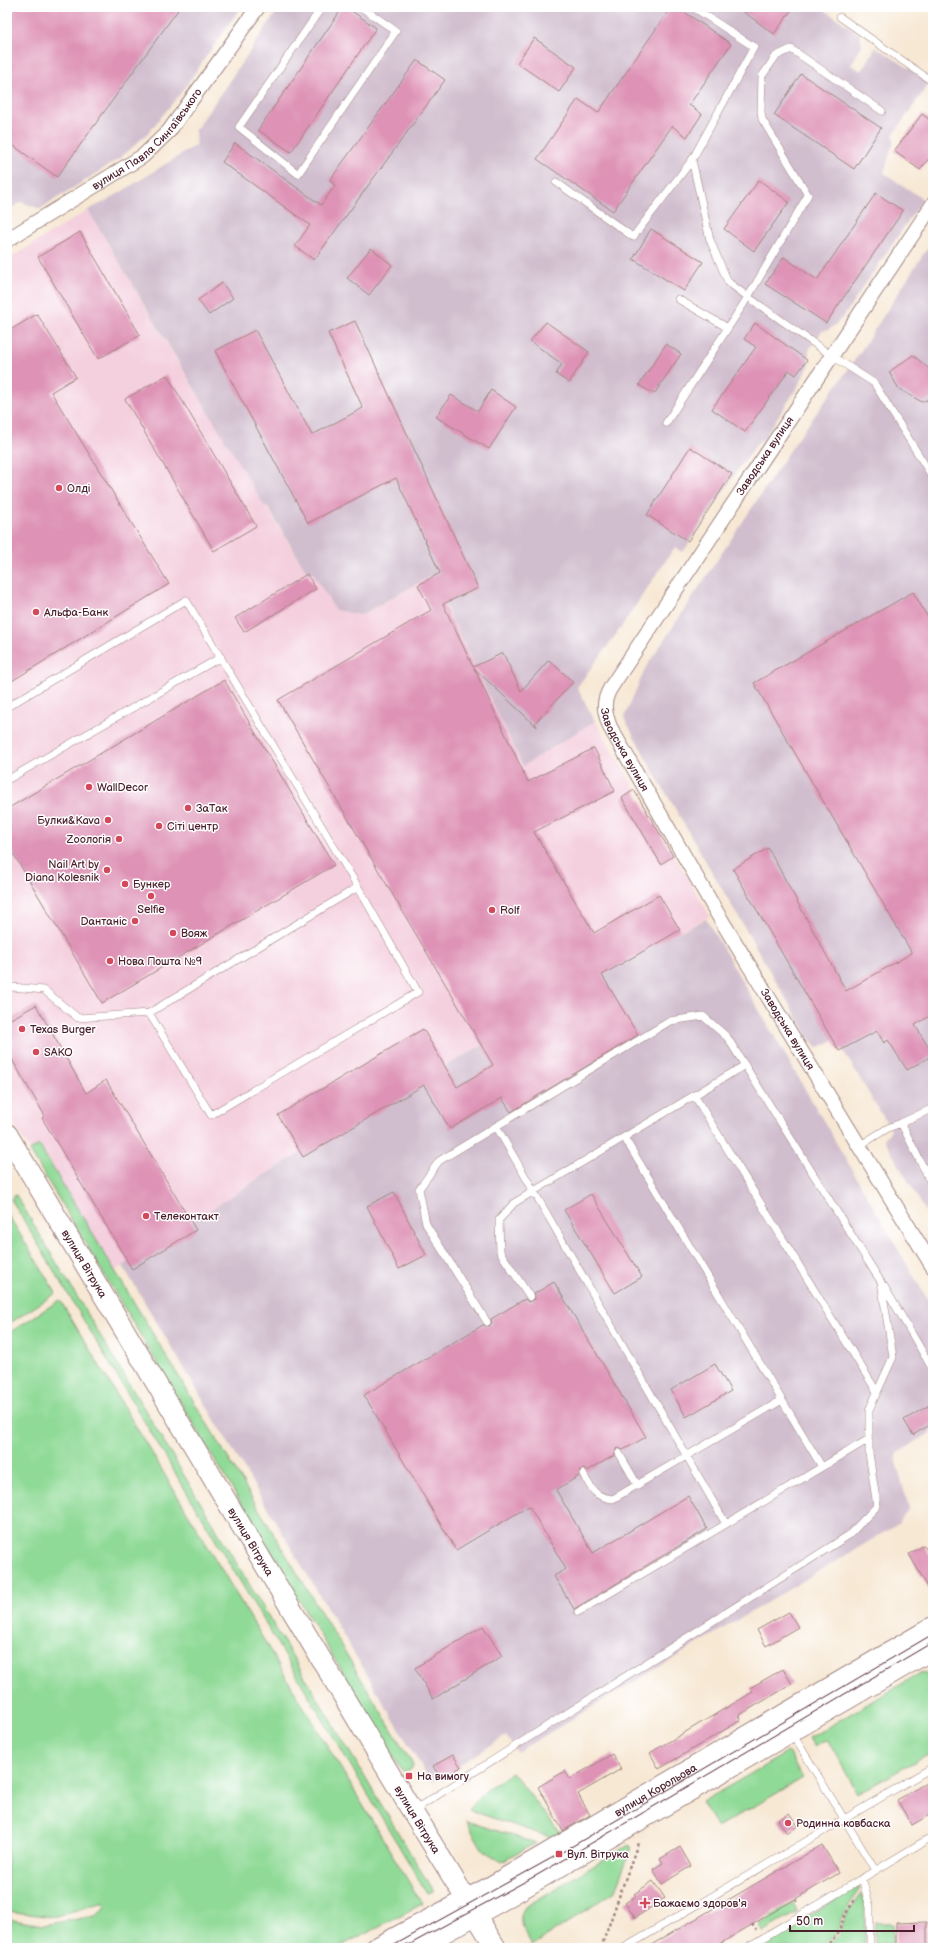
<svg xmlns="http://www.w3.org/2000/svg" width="940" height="1955" font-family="'Balsamiq Sans',sans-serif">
<rect width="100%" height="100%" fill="#fff"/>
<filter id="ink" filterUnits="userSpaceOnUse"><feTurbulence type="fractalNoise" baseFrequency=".025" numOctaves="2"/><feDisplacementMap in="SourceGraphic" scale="8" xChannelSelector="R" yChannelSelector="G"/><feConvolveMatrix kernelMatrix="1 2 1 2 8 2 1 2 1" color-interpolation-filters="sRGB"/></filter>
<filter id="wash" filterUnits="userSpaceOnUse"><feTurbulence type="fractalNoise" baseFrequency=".012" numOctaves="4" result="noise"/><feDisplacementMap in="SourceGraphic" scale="16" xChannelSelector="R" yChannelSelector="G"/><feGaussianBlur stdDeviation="0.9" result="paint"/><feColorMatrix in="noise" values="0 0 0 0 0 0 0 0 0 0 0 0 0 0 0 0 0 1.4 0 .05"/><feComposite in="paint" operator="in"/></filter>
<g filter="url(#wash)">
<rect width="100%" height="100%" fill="#f7e8d4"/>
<path fill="#f4cfde" d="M 88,210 L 176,359 L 307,573 L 312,571 L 335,610 L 362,615 L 431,576 L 523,765 L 595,721 L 710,916 L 668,937 L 398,1094 L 266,1174 L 106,1277 L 7,1113 L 7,260 Z"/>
<path fill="#d0bdce" d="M 7,7 L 241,7 L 180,94 L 148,133 L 135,145 L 120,158 L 40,209 L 21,202 L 7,211 Z
M 280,7 L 820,7 L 860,34 L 862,45 L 851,65 L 861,71 L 876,47 L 930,82 L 893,135 L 894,140 L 884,173 L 923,199 L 843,317 L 835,325 L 828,330 L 822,331 L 809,350 L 809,365 L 797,388 L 762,441 L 760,440 L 741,465 L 683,552 L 675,547 L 615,636 L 577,687 L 595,721 L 523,766 L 431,576 L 361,615 L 335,610 L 312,571 L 308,574 L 267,506 L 265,507 L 88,210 L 110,199 L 196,145 L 195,131 Z
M 933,239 L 933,1224 L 884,1139 L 891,1130 L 836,1039 L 817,1048 L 808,1036 L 656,776 L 624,718 L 645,669 L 795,443 L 857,357 Z
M 706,919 L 933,1309 L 933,1431 L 898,1453 L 896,1462 L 909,1508 L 898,1524 L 517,1752 L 506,1736 L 431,1782 L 123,1266 L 266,1174 L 398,1094 L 668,937 Z"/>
<path fill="#90da97" stroke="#6d7c61" d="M 39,1145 L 406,1753 L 413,1765 L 412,1768 L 405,1772 L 401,1770 L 30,1151 Z
M 16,1195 L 433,1891 L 427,1893 L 11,1199 Z
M 7,1213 L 56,1293 L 7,1325 Z
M 60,1300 L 422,1904 L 337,1948 L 7,1948 L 7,1919 L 43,1925 L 95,1916 L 105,1909 L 104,1903 L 100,1903 L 53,1917 L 7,1911 L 7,1334 Z
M 922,1672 L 929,1674 L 933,1681 L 933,1751 L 858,1794 L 827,1739 L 814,1746 L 809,1738 Z
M 788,1752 L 803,1778 L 717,1828 L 702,1802 Z
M 512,1772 L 561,1834 L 554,1837 L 540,1834 L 469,1810 L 484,1791 Z
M 466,1821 L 536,1843 L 502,1862 L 483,1850 Z
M 630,1844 L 632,1847 L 614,1892 L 532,1946 C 525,1932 515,1921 525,1907 Z
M 858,1886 L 860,1890 L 841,1917 L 837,1932 L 823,1948 L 755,1948 Z
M 862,1894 L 865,1908 L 865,1948 L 828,1948 L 841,1932 L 844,1919 L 849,1910 Z
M 793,1903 L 798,1912 L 763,1932 L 758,1924 Z
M 875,1923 L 893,1923 L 893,1944 L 875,1944 Z"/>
<g id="blocks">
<path fill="#de93b6" d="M 7,7 L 180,7 L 57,177 L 7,141 Z
M 343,7 L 346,7 L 376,28 L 291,152 L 258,130 Z
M 671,7 L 677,7 L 731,44 L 689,105 L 702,114 L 687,137 L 672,126 L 613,211 L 537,159 L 578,99 L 598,113 Z
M 737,7 L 794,7 L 774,34 Z
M 534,38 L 576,67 L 559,92 L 517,63 Z
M 417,60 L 445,80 L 314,260 L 295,246 L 310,225 L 222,162 L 235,143 L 321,205 L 335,186 L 330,180 Z
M 801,74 L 881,128 L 854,169 L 774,115 Z
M 922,114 L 933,122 L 933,153 L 920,170 L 894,151 Z
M 759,180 L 789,202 L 754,251 L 724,229 Z
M 876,193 L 903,211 L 826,323 L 765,284 L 784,257 L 817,280 Z
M 651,229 L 703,262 L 684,291 L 633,259 Z
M 80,232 L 140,335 L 98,359 L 38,257 Z
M 371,248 L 392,265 L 369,295 L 347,278 Z
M 222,283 L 233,298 L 209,315 L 198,300 Z
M 37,314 L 76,377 L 51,392 L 169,584 L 7,684 L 7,332 Z
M 355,321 L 478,588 L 443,604 L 473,667 L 503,653 L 521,691 L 549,660 L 573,682 L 535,723 L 537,727 L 474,668 L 528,782 L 594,748 L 615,791 L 534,832 L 594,933 L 659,895 L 680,930 L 602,975 L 638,1035 L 511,1112 L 502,1098 L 450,1129 L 424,1085 L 303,1157 L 278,1115 L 423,1029 L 457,1087 L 493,1065 L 278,700 L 431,610 L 418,585 L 440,573 L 396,478 L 308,523 L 215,351 L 255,330 L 312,435 L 363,408 L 328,333 Z
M 546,322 L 589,352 L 569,383 L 556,374 L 562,364 L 530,341 Z
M 755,323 L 807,360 L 796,375 L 789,370 L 745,432 L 712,409 L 756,347 L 744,339 Z
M 666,344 L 681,354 L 654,394 L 639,385 Z
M 913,355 L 933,372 L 933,397 L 922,402 L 899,389 L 889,372 Z
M 167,375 L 256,526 L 214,551 L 125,399 Z
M 491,390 L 516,407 L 489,449 L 436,417 L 451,395 L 478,411 Z
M 690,447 L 732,474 L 688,541 L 647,515 Z
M 307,574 L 316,589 L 244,632 L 235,618 Z
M 913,592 L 933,626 L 933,1014 L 915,1025 L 933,1055 L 907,1070 L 888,1040 L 884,1043 L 877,1031 L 839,1051 L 733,869 L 768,848 L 846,991 L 912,953 L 754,683 Z
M 224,680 L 334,865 L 102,1003 L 7,843 L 7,809 Z
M 634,790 L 673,856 L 661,864 L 622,798 Z
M 36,1005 L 86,1093 L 106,1080 L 196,1230 L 132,1269 L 42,1118 L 45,1116 L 7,1051 L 7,1021 Z
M 394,1192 L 426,1255 L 399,1269 L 367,1206 Z
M 591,1194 L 642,1277 L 615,1293 L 564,1210 Z
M 554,1282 L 646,1437 L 623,1450 L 619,1448 L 616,1449 L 615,1455 L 587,1471 L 583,1469 L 580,1470 L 579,1476 L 556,1490 L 593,1553 L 688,1496 L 707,1529 L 574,1609 L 554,1576 L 566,1569 L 529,1506 L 456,1550 L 364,1395 L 483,1325 L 489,1326 L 492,1324 L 491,1319 L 525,1299 L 528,1302 L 532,1301 L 535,1299 L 534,1294 Z
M 715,1364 L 731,1391 L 686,1417 L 671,1390 Z
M 933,1403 L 933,1423 L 913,1435 L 904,1420 Z
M 924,1545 L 933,1561 L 933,1596 L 909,1554 Z
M 789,1612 L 798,1627 L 766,1646 L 757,1630 Z
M 483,1626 L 502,1656 L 433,1699 L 415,1668 Z
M 783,1669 L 792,1684 L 738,1716 L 741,1720 L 659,1769 L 650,1753 L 753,1692 L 750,1688 Z
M 612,1754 L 621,1769 L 578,1794 L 590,1815 L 563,1831 L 538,1787 L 565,1771 L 570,1779 Z
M 453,1755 L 461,1767 L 441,1779 L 433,1766 Z
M 933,1779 L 933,1813 L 912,1825 L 897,1800 Z
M 789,1813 L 798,1826 L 787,1833 L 778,1820 Z
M 822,1845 L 839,1873 L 721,1943 L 712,1948 L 646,1948 Z
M 680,1847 L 691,1866 L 662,1884 L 653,1869 L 663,1863 L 660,1859 Z
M 653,1881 L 665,1898 L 635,1918 L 625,1903 L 636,1896 L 634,1894 Z
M 927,1922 L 927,1948 L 896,1948 L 896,1923 Z"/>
</g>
</g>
<g filter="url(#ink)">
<use href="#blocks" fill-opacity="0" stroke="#a08480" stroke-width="1"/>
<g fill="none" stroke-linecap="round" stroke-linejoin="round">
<g stroke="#a08480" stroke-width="8">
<path id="lane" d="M 322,7 L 239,127 L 298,174 L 396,31 L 361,7
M 840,17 L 933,82
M 882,111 L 791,49 L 776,56 L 762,76 L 761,111 L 762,119 L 808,195 L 748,297 L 832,356 L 874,383 L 933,478
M 556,182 L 633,237 L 692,160 L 754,47 L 693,7
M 678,299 L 728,328
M 666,423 L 748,297 L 728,282 L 710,240 L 692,160
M 7,707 L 186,600 L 358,887
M 7,780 L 221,657
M 7,990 L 12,987 L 44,990 L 78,1018 L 149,1013 L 358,887 L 418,992 L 211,1115 L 149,1013
M 694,1095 L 877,1392
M 901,1123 L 933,1108
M 496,1126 L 726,1524
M 624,1137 L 822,1467
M 859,1146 L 888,1128 L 901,1123 L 933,1187
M 884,1286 L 933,1370
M 530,1297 L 500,1252 L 499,1220 L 514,1203 L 745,1065
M 619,1453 L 638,1486
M 583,1474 C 592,1489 594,1497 613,1499 L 782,1400
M 578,1612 L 869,1439
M 792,1733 L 875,1870
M 414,1810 L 849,1535 L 877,1506 L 869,1453 L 869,1410 L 893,1357 L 881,1282 L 727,1037 L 703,1016 L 670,1021 L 439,1161 L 419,1189 L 426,1224 L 487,1322
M 862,1878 L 870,1907 L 870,1948
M 624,1948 L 933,1767
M 746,1948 L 933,1836"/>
</g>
<g stroke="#a08480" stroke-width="16">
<g id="street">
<path id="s1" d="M 933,204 L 611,687 C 602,702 604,711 610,727 L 717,913 L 933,1267"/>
<path id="s2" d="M 7,240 L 143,156 L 169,131 L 258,7"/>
</g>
</g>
<g stroke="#a08480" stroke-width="22">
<g id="secondary">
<path id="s3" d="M 7,1134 L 412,1811 L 496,1948"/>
<path id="s4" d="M 376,1948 L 490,1887 L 933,1627"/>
<path d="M 416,1948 L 499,1902 L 933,1649"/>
</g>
</g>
<path stroke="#a08480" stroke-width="2.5" stroke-dasharray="3 3" stroke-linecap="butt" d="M 796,1899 L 799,1904
M 752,1924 L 756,1930
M 721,1943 L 724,1948
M 601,1948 L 638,1843
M 825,1948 L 839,1932 L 843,1918 L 856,1898"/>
<use href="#lane" stroke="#fff" stroke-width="7"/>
<use href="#street" stroke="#fff" stroke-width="14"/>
<use href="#secondary" stroke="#fff" stroke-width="20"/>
<path stroke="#4a1f2b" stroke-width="1" d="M 389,1948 L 559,1854 L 933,1634
M 403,1948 L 539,1874 L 933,1642"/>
</g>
</g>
<g fill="#d1495b" stroke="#fff" stroke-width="1.5">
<circle cx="59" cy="488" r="4"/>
<circle cx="36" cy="612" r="4"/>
<circle cx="89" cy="787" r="4"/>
<circle cx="188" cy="808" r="4"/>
<circle cx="108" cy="820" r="4"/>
<circle cx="159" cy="826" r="4"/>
<circle cx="119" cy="839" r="4"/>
<circle cx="107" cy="870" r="4"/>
<circle cx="125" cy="884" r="4"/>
<circle cx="151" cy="896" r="4"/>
<circle cx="492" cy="910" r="4"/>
<circle cx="135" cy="921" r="4"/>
<circle cx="173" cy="933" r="4"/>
<circle cx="110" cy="961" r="4"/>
<circle cx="22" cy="1029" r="4"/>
<circle cx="36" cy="1052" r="4"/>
<circle cx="146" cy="1216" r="4"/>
<rect x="405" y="1772" width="8" height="8" rx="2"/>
<circle cx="788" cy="1823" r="4"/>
<rect x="555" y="1850" width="8" height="8" rx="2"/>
<path d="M643 1897h4v4h4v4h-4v4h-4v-4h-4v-4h4z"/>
</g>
<g text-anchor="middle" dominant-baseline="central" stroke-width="3" stroke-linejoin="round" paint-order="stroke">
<g font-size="11" fill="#4a1f2b" stroke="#fff">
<text stroke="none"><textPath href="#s2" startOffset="174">вулиця Павла Сингаївського</textPath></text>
<text transform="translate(765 456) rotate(-56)">Заводська вулиця</text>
<text stroke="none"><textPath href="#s1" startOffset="649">Заводська вулиця</textPath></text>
<text stroke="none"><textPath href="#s1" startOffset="973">Заводська вулиця</textPath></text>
<text stroke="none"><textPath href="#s3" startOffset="151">вулиця Вітрука</textPath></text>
<text stroke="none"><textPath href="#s3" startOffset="475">вулиця Вітрука</textPath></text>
<text stroke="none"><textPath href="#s4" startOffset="321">вулиця Корольова</textPath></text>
<text stroke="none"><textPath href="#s3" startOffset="799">вулиця Вітрука</textPath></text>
</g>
<g font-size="11" fill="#4a1f2b" stroke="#fff" text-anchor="start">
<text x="67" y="488">Олді</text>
<text x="44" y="612">Альфа-Банк</text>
<text x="97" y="787">WallDecor</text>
<text x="196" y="808">ЗаТак</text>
<text x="100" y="820" text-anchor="end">Булки&amp;Kava</text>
<text x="167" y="826">Сіті центр</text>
<text x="111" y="839" text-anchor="end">Zooлогія</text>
<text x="99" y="864" text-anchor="end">Nail Art by<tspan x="99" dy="13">Diana Kolesnik</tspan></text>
<text x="133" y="884">Бункер</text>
<text x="151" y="909" text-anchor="middle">Selfie</text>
<text x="500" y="910">Rolf</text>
<text x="127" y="921" text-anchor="end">Dантаніс</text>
<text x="181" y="933">Вояж</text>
<text x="118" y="961">Нова Пошта №9</text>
<text x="30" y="1029">Texas Burger</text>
<text x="44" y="1052">SAKO</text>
<text x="154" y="1216">Телеконтакт</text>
<text x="417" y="1776">На вимогу</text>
<text x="796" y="1823">Родинна ковбаска</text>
<text x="567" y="1854">Вул. Вітрука</text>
<text x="653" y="1903">Бажаємо здоров'я</text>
</g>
</g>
<rect width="940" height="1955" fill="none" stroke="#fff" stroke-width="24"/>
<path d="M790 1925v6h124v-6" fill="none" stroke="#4a1f2b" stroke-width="2"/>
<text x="796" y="1925" font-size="12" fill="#4a1f2b" stroke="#ffffff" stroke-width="3" paint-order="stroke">50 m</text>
</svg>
